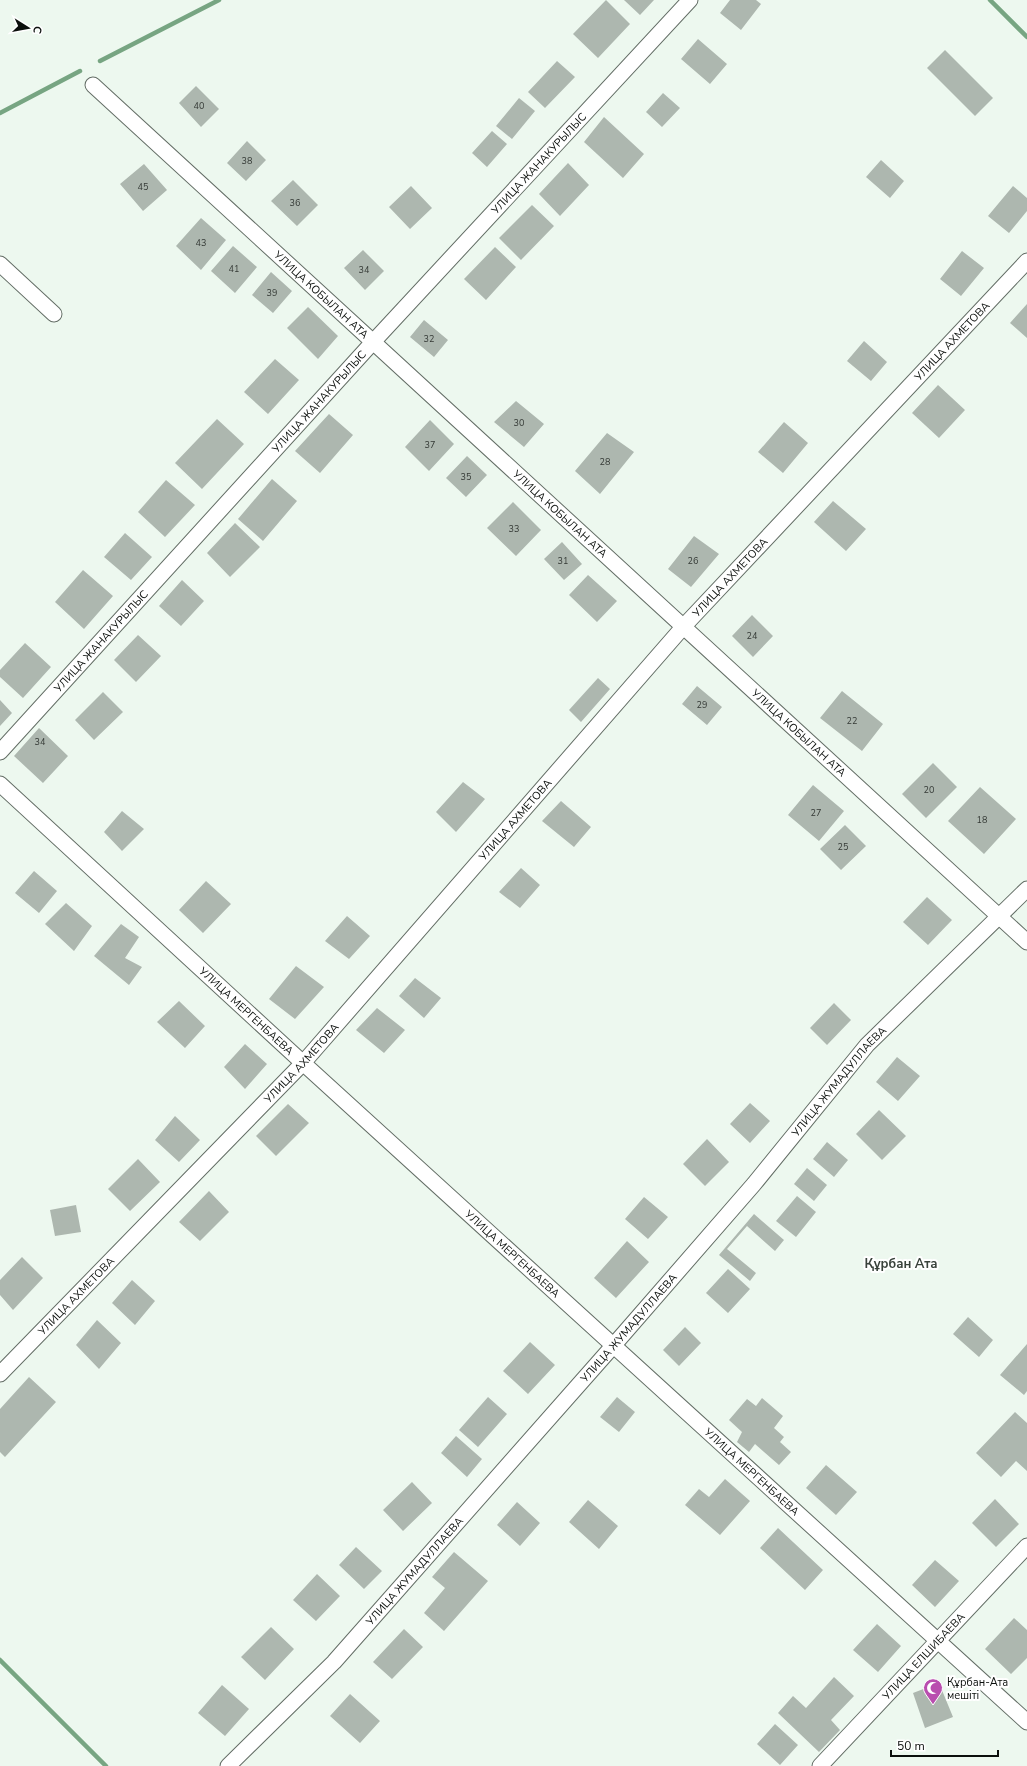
<svg xmlns="http://www.w3.org/2000/svg" width="1027" height="1766" font-family="'Nunito Sans',sans-serif">
<rect width="100%" height="100%" fill="#edf8ef"/>
<g fill="none" stroke-linecap="round" stroke-linejoin="round">
<path stroke="#77a582" stroke-width="4.5" d="M 990,0 L 1027,37
M 100,61 L 219,0
M 0,113 L 80,71
M 0,1660 L 106,1766"/>
</g>
<path fill="#adb7af" d="M 606,0 L 630,24 L 598,58 L 573,34 Z
M 624,0 L 654,0 L 640,15 Z
M 730,0 L 756,0 L 761,4 L 741,30 L 720,13 Z
M 698,39 L 727,64 L 710,84 L 681,59 Z
M 945,50 L 993,98 L 975,116 L 927,68 Z
M 557,61 L 575,77 L 545,108 L 528,92 Z
M 196,86 L 219,109 L 201,127 L 179,103 Z
M 663,93 L 680,108 L 662,127 L 646,112 Z
M 519,98 L 535,111 L 512,139 L 496,126 Z
M 604,117 L 644,154 L 623,178 L 584,142 Z
M 492,131 L 507,144 L 487,167 L 472,153 Z
M 247,141 L 266,160 L 246,181 L 227,163 Z
M 881,160 L 904,181 L 890,198 L 866,177 Z
M 568,163 L 589,185 L 560,216 L 539,194 Z
M 144,164 L 167,190 L 143,211 L 120,184 Z
M 293,180 L 318,205 L 297,226 L 271,201 Z
M 411,186 L 432,208 L 410,229 L 389,207 Z
M 1013,186 L 1027,198 L 1027,211 L 1009,233 L 988,216 Z
M 532,205 L 554,226 L 521,260 L 499,238 Z
M 201,218 L 226,240 L 201,270 L 176,246 Z
M 233,246 L 257,267 L 235,293 L 211,271 Z
M 495,247 L 516,267 L 486,300 L 464,279 Z
M 363,250 L 384,271 L 365,290 L 344,268 Z
M 962,251 L 984,268 L 961,296 L 940,279 Z
M 271,272 L 292,291 L 273,313 L 252,295 Z
M 1027,304 L 1027,338 L 1010,323 Z
M 308,307 L 338,336 L 318,359 L 287,328 Z
M 424,320 L 448,340 L 434,357 L 410,337 Z
M 864,341 L 887,362 L 871,381 L 847,361 Z
M 275,359 L 299,380 L 268,414 L 244,392 Z
M 938,385 L 965,410 L 939,438 L 912,413 Z
M 516,401 L 544,424 L 524,447 L 494,422 Z
M 329,414 L 353,435 L 320,473 L 295,451 Z
M 217,419 L 244,444 L 202,489 L 175,463 Z
M 430,420 L 454,444 L 429,471 L 405,447 Z
M 784,422 L 808,443 L 783,473 L 758,452 Z
M 607,433 L 634,452 L 600,494 L 575,471 Z
M 467,456 L 487,475 L 466,497 L 446,478 Z
M 272,479 L 297,501 L 263,541 L 238,519 Z
M 166,480 L 195,505 L 165,537 L 138,512 Z
M 833,501 L 866,529 L 846,551 L 814,522 Z
M 513,502 L 541,530 L 516,556 L 487,528 Z
M 235,523 L 260,547 L 230,577 L 207,553 Z
M 125,533 L 152,557 L 131,580 L 104,557 Z
M 694,536 L 719,554 L 691,587 L 668,569 Z
M 562,542 L 582,564 L 564,580 L 544,559 Z
M 83,570 L 113,596 L 84,629 L 55,602 Z
M 588,575 L 617,601 L 597,622 L 569,595 Z
M 182,580 L 204,601 L 181,626 L 159,606 Z
M 752,615 L 773,636 L 753,657 L 732,636 Z
M 138,635 L 161,656 L 136,682 L 114,660 Z
M 25,643 L 51,667 L 23,698 L 0,677 L 0,670 Z
M 598,678 L 610,689 L 581,722 L 569,710 Z
M 697,686 L 722,707 L 707,725 L 682,704 Z
M 842,691 L 883,724 L 862,751 L 820,718 Z
M 103,692 L 123,712 L 94,740 L 75,720 Z
M 0,700 L 12,713 L 0,726 Z
M 39,728 L 68,756 L 43,783 L 14,756 Z
M 933,763 L 957,787 L 926,818 L 902,794 Z
M 463,782 L 485,799 L 456,832 L 436,812 Z
M 813,785 L 844,811 L 819,841 L 788,815 Z
M 980,787 L 1016,819 L 984,854 L 948,821 Z
M 561,801 L 591,827 L 574,847 L 542,821 Z
M 122,811 L 144,829 L 122,851 L 104,832 Z
M 845,825 L 866,846 L 841,870 L 820,849 Z
M 521,868 L 540,885 L 520,908 L 499,892 Z
M 34,871 L 57,891 L 39,913 L 15,893 Z
M 206,881 L 231,904 L 203,933 L 179,910 Z
M 927,897 L 952,920 L 928,945 L 903,922 Z
M 66,903 L 92,926 L 74,951 L 45,924 Z
M 347,916 L 370,936 L 349,959 L 325,941 Z
M 121,924 L 139,937 L 125,958 L 142,967 L 129,985 L 94,956 Z
M 296,966 L 324,987 L 295,1019 L 269,999 Z
M 415,978 L 441,998 L 424,1018 L 399,996 Z
M 179,1001 L 205,1026 L 185,1048 L 157,1022 Z
M 834,1003 L 851,1020 L 827,1045 L 810,1028 Z
M 377,1008 L 405,1030 L 384,1053 L 356,1030 Z
M 245,1044 L 267,1064 L 245,1089 L 224,1067 Z
M 897,1057 L 920,1076 L 898,1101 L 876,1082 Z
M 750,1103 L 770,1121 L 750,1143 L 730,1124 Z
M 288,1104 L 309,1123 L 276,1156 L 256,1136 Z
M 879,1110 L 906,1136 L 882,1160 L 856,1134 Z
M 175,1116 L 200,1140 L 179,1162 L 155,1140 Z
M 707,1139 L 729,1162 L 705,1186 L 683,1164 Z
M 827,1142 L 848,1160 L 834,1177 L 813,1159 Z
M 138,1159 L 160,1182 L 130,1211 L 108,1189 Z
M 807,1168 L 827,1185 L 814,1201 L 794,1184 Z
M 209,1191 L 229,1212 L 200,1241 L 179,1222 Z
M 797,1196 L 816,1212 L 796,1237 L 776,1221 Z
M 644,1197 L 668,1217 L 648,1239 L 625,1219 Z
M 76,1205 L 81,1232 L 55,1236 L 50,1210 Z
M 754,1214 L 784,1240 L 775,1251 L 747,1226 L 727,1249 L 756,1273 L 750,1281 L 719,1255 Z
M 627,1241 L 649,1262 L 616,1298 L 594,1278 Z
M 22,1257 L 43,1278 L 13,1310 L 0,1295 L 0,1280 Z
M 728,1269 L 750,1289 L 728,1313 L 706,1293 Z
M 132,1280 L 155,1301 L 135,1325 L 112,1303 Z
M 968,1317 L 993,1340 L 979,1357 L 953,1334 Z
M 97,1320 L 121,1343 L 99,1369 L 76,1345 Z
M 685,1327 L 701,1343 L 679,1366 L 663,1350 Z
M 530,1342 L 555,1365 L 528,1394 L 503,1371 Z
M 1027,1344 L 1027,1391 L 1024,1395 L 1000,1375 Z
M 29,1377 L 56,1402 L 5,1457 L 0,1452 L 0,1409 Z
M 488,1397 L 507,1414 L 478,1447 L 459,1430 Z
M 617,1397 L 635,1412 L 619,1432 L 600,1417 Z
M 762,1398 L 783,1416 L 774,1428 L 784,1437 L 780,1442 L 791,1452 L 779,1465 L 755,1444 L 749,1452 L 737,1442 L 742,1432 L 729,1420 L 747,1399 L 756,1406 Z
M 1015,1412 L 1027,1423 L 1027,1471 L 1016,1461 L 1001,1477 L 976,1453 Z
M 456,1436 L 482,1459 L 467,1477 L 441,1453 Z
M 826,1465 L 857,1492 L 836,1515 L 806,1488 Z
M 725,1479 L 750,1501 L 720,1535 L 685,1505 L 699,1489 L 709,1497 Z
M 412,1482 L 432,1503 L 403,1531 L 383,1510 Z
M 995,1499 L 1019,1524 L 996,1547 L 972,1523 Z
M 588,1500 L 618,1526 L 599,1549 L 569,1522 Z
M 517,1502 L 540,1523 L 520,1546 L 497,1525 Z
M 778,1528 L 823,1570 L 805,1590 L 760,1548 Z
M 356,1547 L 382,1571 L 364,1589 L 339,1565 Z
M 454,1552 L 488,1581 L 444,1631 L 424,1613 L 445,1588 L 432,1577 Z
M 935,1560 L 959,1581 L 935,1607 L 912,1585 Z
M 317,1574 L 340,1596 L 316,1621 L 293,1600 Z
M 1014,1618 L 1027,1630 L 1027,1658 L 1011,1674 L 985,1649 Z
M 877,1624 L 901,1646 L 878,1672 L 853,1650 Z
M 271,1627 L 294,1649 L 265,1680 L 241,1657 Z
M 404,1629 L 423,1647 L 392,1679 L 373,1662 Z
M 834,1677 L 854,1696 L 831,1720 L 840,1730 L 819,1752 L 778,1713 L 793,1696 L 806,1708 Z
M 939,1683 L 953,1717 L 925,1728 L 913,1693 Z
M 222,1685 L 249,1709 L 225,1736 L 198,1713 Z
M 350,1694 L 380,1721 L 360,1743 L 330,1716 Z
M 775,1724 L 798,1745 L 780,1765 L 757,1744 Z"/>
<g fill="none" stroke-linecap="round" stroke-linejoin="round">
<g stroke="#636d65" stroke-width="17">
<g id="minor">
<path id="s1" d="M 93,85 L 1027,942"/>
<path d="M 0,264 L 54,314"/>
<path id="s2" d="M 0,752 L 373,342 L 690,0"/>
<path id="s3" d="M 0,784 L 303,1063 L 1027,1722"/>
<path id="s4" d="M 0,1374 L 303,1063 L 684,626 L 1027,261"/>
<path id="s5" d="M 228,1766 L 334,1662 L 613,1346 L 754,1184 L 867,1045 L 1027,889"/>
<path id="s6" d="M 820,1766 L 1027,1546"/>
</g>
</g>
<use href="#minor" stroke="#fff" stroke-width="15"/>
</g>
<defs>
<g id="mosque-pin" transform="scale(1)"><path d="M0 17L-7.5 6A9.5 9.5 0 1 1 7.5 6Z" fill="#b94eaf" stroke="#fff"/><path d="M3.5-4.9A6 6 0 1 0 3.5 4.9A5 5 0 1 1 3.5-4.9Z" fill="#fff"/></g>
</defs>
<g fill-rule="evenodd">
<use href="#mosque-pin" x="933" y="1688"/>
</g>
<g text-anchor="middle" dominant-baseline="central" stroke-width="4" stroke-linejoin="round" paint-order="stroke">
<g font-size="9" fill="#343935">
<text x="199" y="106">40</text>
<text x="247" y="161">38</text>
<text x="143" y="187">45</text>
<text x="295" y="203">36</text>
<text x="201" y="243">43</text>
<text x="234" y="269">41</text>
<text x="364" y="270">34</text>
<text x="272" y="293">39</text>
<text x="429" y="339">32</text>
<text x="519" y="423">30</text>
<text x="430" y="445">37</text>
<text x="605" y="462">28</text>
<text x="466" y="477">35</text>
<text x="514" y="529">33</text>
<text x="563" y="561">31</text>
<text x="693" y="561">26</text>
<text x="752" y="636">24</text>
<text x="702" y="705">29</text>
<text x="852" y="721">22</text>
<text x="40" y="742">34</text>
<text x="929" y="790">20</text>
<text x="816" y="813">27</text>
<text x="982" y="820">18</text>
<text x="843" y="847">25</text>
</g>
<g font-size="11" fill="#0b0f0c" stroke="#fff">
<text stroke="none"><textPath href="#s2" startOffset="798">УЛИЦА ЖАНАКУРЫЛЫС</textPath></text>
<text stroke="none"><textPath href="#s1" startOffset="310">УЛИЦА КОБЫЛАН АТА</textPath></text>
<text stroke="none"><textPath href="#s4" startOffset="1405">УЛИЦА АХМЕТОВА</textPath></text>
<text stroke="none"><textPath href="#s2" startOffset="474">УЛИЦА ЖАНАКУРЫЛЫС</textPath></text>
<text stroke="none"><textPath href="#s1" startOffset="634">УЛИЦА КОБЫЛАН АТА</textPath></text>
<text stroke="none"><textPath href="#s4" startOffset="1081">УЛИЦА АХМЕТОВА</textPath></text>
<text stroke="none"><textPath href="#s2" startOffset="150">УЛИЦА ЖАНАКУРЫЛЫС</textPath></text>
<text stroke="none"><textPath href="#s1" startOffset="958">УЛИЦА КОБЫЛАН АТА</textPath></text>
<text stroke="none"><textPath href="#s4" startOffset="757">УЛИЦА АХМЕТОВА</textPath></text>
<text stroke="none"><textPath href="#s3" startOffset="335">УЛИЦА МЕРГЕНБАЕВА</textPath></text>
<text stroke="none"><textPath href="#s4" startOffset="433">УЛИЦА АХМЕТОВА</textPath></text>
<text stroke="none"><textPath href="#s5" startOffset="918">УЛИЦА ЖУМАДУЛЛАЕВА</textPath></text>
<text stroke="none"><textPath href="#s3" startOffset="695">УЛИЦА МЕРГЕНБАЕВА</textPath></text>
<text stroke="none"><textPath href="#s4" startOffset="109">УЛИЦА АХМЕТОВА</textPath></text>
<text stroke="none"><textPath href="#s5" startOffset="594">УЛИЦА ЖУМАДУЛЛАЕВА</textPath></text>
<text stroke="none"><textPath href="#s3" startOffset="1019">УЛИЦА МЕРГЕНБАЕВА</textPath></text>
<text stroke="none"><textPath href="#s5" startOffset="270">УЛИЦА ЖУМАДУЛЛАЕВА</textPath></text>
<text stroke="none"><textPath href="#s6" startOffset="151">УЛИЦА ЕЛШИБАЕВА</textPath></text>
</g>
<g font-size="11" fill="#0b0f0c" stroke="#fff" text-anchor="start">
<text x="947" y="1682">Құрбан-Ата<tspan x="947" dy="13">мешіті</tspan></text>
</g>
<g font-size="13" font-weight="bold" fill="#39423b" stroke="#fff">
<text x="901" y="1264">Құрбан Ата</text>
</g>
</g>
<g transform="translate(28 28) rotate(101)" stroke="#ffffff" stroke-width="3" paint-order="stroke">
<path d="M0-3L7 15L0 10L-7 15Z" fill="#0b0f0c"/>
<text y="-6" font-size="11" font-weight="bold" text-anchor="middle" fill="#0b0f0c">С</text>
</g>
<path d="M891 1750v6h107v-6" fill="none" stroke="#0b0f0c" stroke-width="2"/>
<text x="897" y="1750" font-size="12" fill="#0b0f0c" stroke="#ffffff" stroke-width="3" paint-order="stroke">50 m</text>
</svg>
